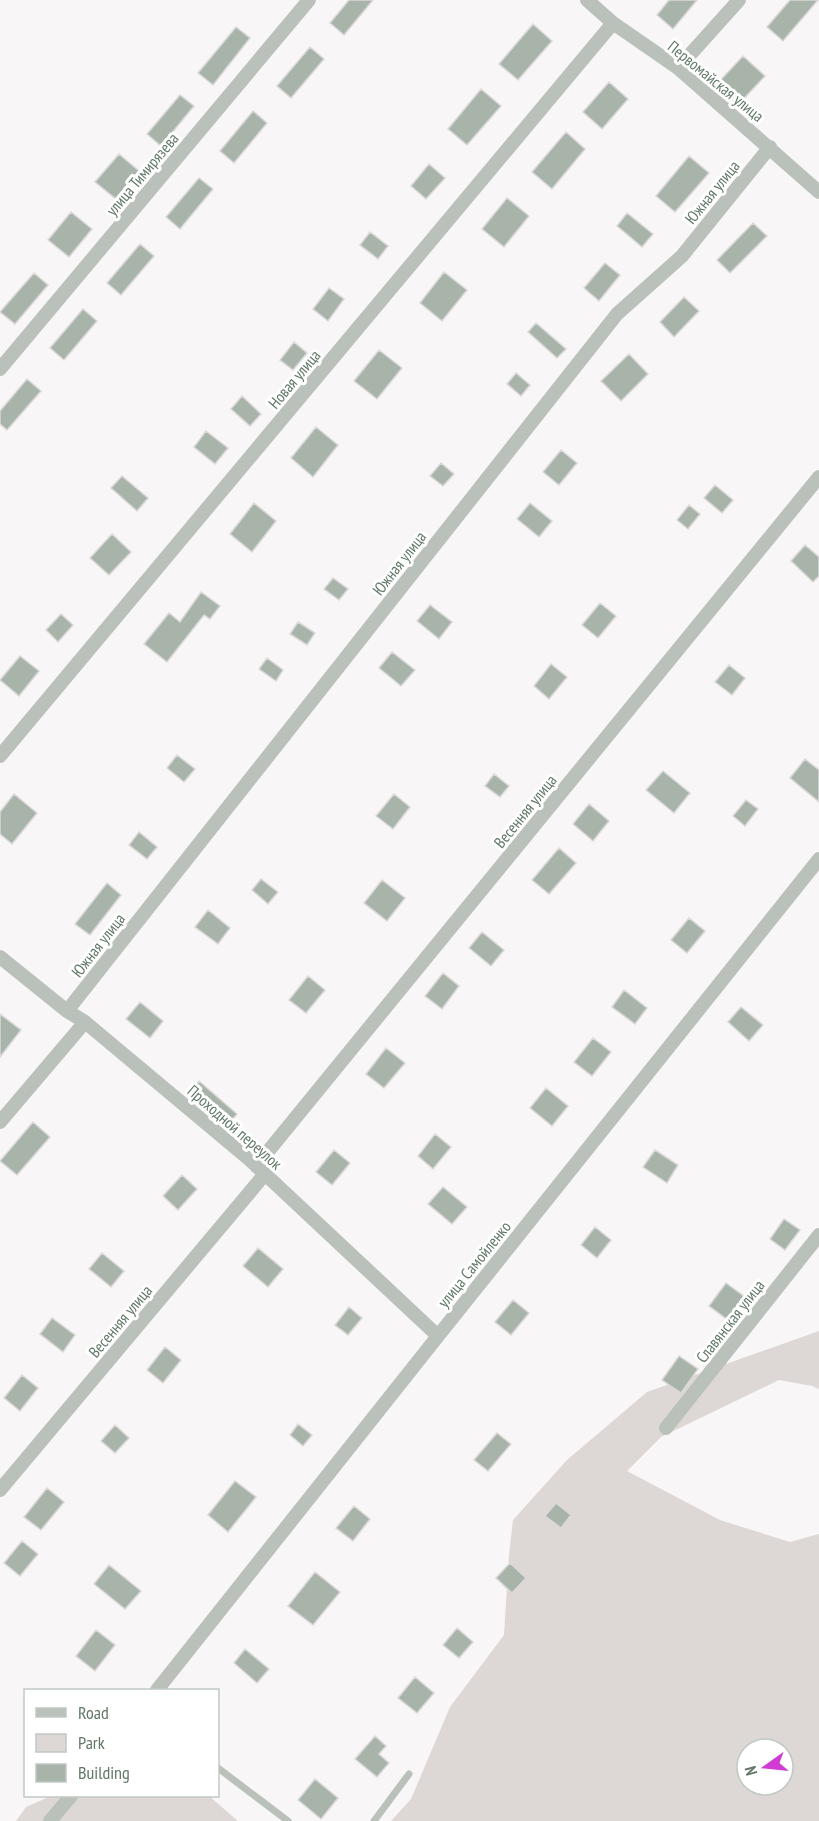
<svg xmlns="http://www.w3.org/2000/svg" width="819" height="1821" font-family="'PT Sans Narrow',sans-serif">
<rect width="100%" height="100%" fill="#f8f6f6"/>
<path fill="#ddd8d5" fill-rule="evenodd" d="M 819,1331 L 819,1389 L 812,1386 L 779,1380 L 661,1437 L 627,1471 L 720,1520 L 790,1542 L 819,1534 L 819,1821 L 391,1821 L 411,1799 L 450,1707 L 504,1635 L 509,1555 L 513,1520 L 567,1460 L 647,1392 ZM 747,1749 L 783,1749 L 783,1785 L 747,1785 Z
M 51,1796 L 209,1796 L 238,1821 L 16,1821 L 26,1807 Z"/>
<path fill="#a8b4a9" stroke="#dad8d9" stroke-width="1.5" d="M 349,0 L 373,0 L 344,35 L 330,23 Z
M 669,0 L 697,0 L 673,29 L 657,15 Z
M 790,0 L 818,0 L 783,41 L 767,27 Z
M 533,24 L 552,41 L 518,80 L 499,64 Z
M 236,27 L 250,38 L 213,85 L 198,73 Z
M 310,47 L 324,59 L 291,98 L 277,86 Z
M 743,56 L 765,76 L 737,106 L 715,86 Z
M 609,82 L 628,99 L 602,129 L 583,112 Z
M 481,89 L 501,106 L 467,145 L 448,129 Z
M 180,95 L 194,106 L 161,146 L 147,134 Z
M 253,111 L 267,123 L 234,163 L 220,151 Z
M 566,132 L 585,149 L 552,189 L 532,172 Z
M 119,154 L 139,171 L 116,199 L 95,182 Z
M 689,156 L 709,173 L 675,212 L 656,196 Z
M 429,164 L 445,178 L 426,199 L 411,186 Z
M 199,178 L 213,189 L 180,229 L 166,217 Z
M 507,198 L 529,216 L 504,247 L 482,229 Z
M 71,212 L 92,229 L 69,257 L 48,240 Z
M 627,213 L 653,234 L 642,247 L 617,226 Z
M 753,223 L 767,236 L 730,273 L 717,260 Z
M 370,232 L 388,246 L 378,259 L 360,245 Z
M 140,244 L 154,256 L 121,295 L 107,283 Z
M 605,263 L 620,275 L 599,301 L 584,288 Z
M 444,272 L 467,290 L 442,321 L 420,303 Z
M 34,273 L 48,285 L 15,324 L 0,312 Z
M 329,288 L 344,299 L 328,321 L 313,309 Z
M 684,297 L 699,311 L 674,337 L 660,322 Z
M 83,309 L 97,321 L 64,360 L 50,348 Z
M 536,323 L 566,349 L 557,358 L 528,332 Z
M 294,342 L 307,353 L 293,370 L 280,360 Z
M 379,350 L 402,368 L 377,399 L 354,381 Z
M 629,354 L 648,374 L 621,401 L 601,381 Z
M 516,373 L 530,385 L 521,396 L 507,384 Z
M 27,379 L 41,391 L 7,430 L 0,424 L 0,411 Z
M 242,396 L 261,414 L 250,426 L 231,409 Z
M 316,427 L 338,445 L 313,477 L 291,458 Z
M 206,431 L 228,448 L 215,464 L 194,447 Z
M 561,450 L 577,463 L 559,485 L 543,472 Z
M 441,463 L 454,474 L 443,486 L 430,476 Z
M 122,476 L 148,498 L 137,511 L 111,488 Z
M 715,485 L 733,500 L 722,513 L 704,498 Z
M 254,503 L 276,521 L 252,552 L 230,534 Z
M 530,503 L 552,521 L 539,537 L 517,519 Z
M 689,505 L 700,514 L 688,529 L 677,520 Z
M 112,534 L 131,552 L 109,575 L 90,558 Z
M 805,545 L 819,557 L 819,576 L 813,582 L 791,561 Z
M 333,578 L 348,589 L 339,600 L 324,589 Z
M 201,592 L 220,606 L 210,619 L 204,615 L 167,662 L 144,644 L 169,613 L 180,622 Z
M 600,603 L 616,616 L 598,638 L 582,625 Z
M 430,605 L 452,622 L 439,639 L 417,621 Z
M 61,614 L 73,625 L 58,642 L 46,630 Z
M 298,622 L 315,633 L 307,645 L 290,634 Z
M 392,652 L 415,670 L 401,686 L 379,668 Z
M 20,656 L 39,671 L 19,696 L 0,680 Z
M 267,658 L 283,670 L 276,681 L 259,669 Z
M 551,664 L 567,677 L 549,699 L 534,686 Z
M 729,665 L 745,678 L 732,695 L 715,682 Z
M 177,755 L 195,769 L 184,782 L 167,768 Z
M 805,759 L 819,770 L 819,802 L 790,778 Z
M 663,771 L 690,793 L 674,813 L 646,790 Z
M 494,774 L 509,786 L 500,797 L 485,786 Z
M 14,794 L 37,813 L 12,844 L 0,834 L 0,812 Z
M 394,794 L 410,807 L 393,829 L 376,816 Z
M 746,800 L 758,809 L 745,826 L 733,816 Z
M 589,804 L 609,821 L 593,841 L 573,824 Z
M 139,832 L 157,847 L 147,859 L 129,845 Z
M 559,848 L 576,863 L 549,894 L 532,880 Z
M 261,879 L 278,892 L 268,904 L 252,890 Z
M 382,880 L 405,898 L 387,921 L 364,903 Z
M 107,883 L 121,895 L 90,935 L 75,924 Z
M 208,910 L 230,928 L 218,944 L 195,927 Z
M 689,918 L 705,931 L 687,953 L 671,940 Z
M 482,932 L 504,950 L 491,966 L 469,948 Z
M 443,973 L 459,986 L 442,1009 L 425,996 Z
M 308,976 L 325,990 L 306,1013 L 289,1000 Z
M 624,990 L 647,1008 L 635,1024 L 612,1007 Z
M 140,1002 L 163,1021 L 150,1038 L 126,1019 Z
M 741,1007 L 763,1025 L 749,1041 L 728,1022 Z
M 0,1014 L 21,1030 L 0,1057 Z
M 593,1038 L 611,1052 L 592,1076 L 574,1062 Z
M 386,1048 L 405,1063 L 384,1088 L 366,1074 Z
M 199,1081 L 237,1114 L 226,1127 L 188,1094 Z
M 546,1088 L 568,1106 L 552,1126 L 530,1108 Z
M 33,1122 L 50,1137 L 17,1175 L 0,1161 Z
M 435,1134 L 451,1147 L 433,1169 L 418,1156 Z
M 334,1150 L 350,1163 L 332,1185 L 316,1172 Z
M 655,1150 L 678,1165 L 667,1183 L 643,1167 Z
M 182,1175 L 197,1189 L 178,1210 L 163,1196 Z
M 443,1187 L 467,1207 L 452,1224 L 428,1204 Z
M 784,1219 L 800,1230 L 785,1250 L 770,1239 Z
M 595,1227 L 611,1240 L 597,1258 L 581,1245 Z
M 258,1248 L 283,1269 L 268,1287 L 243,1266 Z
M 102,1253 L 124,1271 L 111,1287 L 89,1269 Z
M 726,1283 L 745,1297 L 728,1320 L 709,1306 Z
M 513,1300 L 529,1313 L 511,1335 L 495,1322 Z
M 349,1307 L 362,1318 L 348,1335 L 335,1325 Z
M 52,1318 L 75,1335 L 63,1352 L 40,1334 Z
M 165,1347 L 181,1360 L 163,1383 L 147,1370 Z
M 679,1356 L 698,1369 L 681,1393 L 662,1380 Z
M 22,1375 L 38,1388 L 20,1411 L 4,1398 Z
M 298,1424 L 312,1435 L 303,1446 L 290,1435 Z
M 115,1425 L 129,1438 L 115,1453 L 101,1441 Z
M 497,1433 L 511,1444 L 488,1471 L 474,1460 Z
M 235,1481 L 256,1497 L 228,1532 L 208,1515 Z
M 47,1488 L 64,1502 L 41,1530 L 24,1517 Z
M 556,1503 L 571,1515 L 561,1528 L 545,1516 Z
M 354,1506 L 370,1519 L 353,1541 L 336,1528 Z
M 22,1541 L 38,1554 L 20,1576 L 4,1563 Z
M 510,1563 L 526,1578 L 512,1593 L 496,1578 Z
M 109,1565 L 141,1591 L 125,1609 L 94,1584 Z
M 315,1572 L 340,1592 L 313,1625 L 288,1606 Z
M 457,1628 L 473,1642 L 459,1658 L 443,1645 Z
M 96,1630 L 115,1645 L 95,1671 L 76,1656 Z
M 245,1649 L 269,1669 L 257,1683 L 234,1663 Z
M 415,1677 L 434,1693 L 417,1713 L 398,1698 Z
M 375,1736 L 386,1746 L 379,1754 L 389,1763 L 377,1777 L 355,1759 Z
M 315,1779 L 338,1798 L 321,1819 L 298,1800 Z"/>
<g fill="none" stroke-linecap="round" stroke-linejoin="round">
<path stroke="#b9c1ba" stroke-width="7" d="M 218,1768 L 288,1821
M 374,1821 L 409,1774"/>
<path stroke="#b9c1ba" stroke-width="14" d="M 587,0 L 613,23 L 678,68 L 819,192
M 678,68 L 739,0
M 0,369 L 309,0
M 0,756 L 613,23
M 0,957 L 67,1011 L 85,1022 L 250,1160 L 438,1336
M 67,1011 L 617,314 L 682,256 L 770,147
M 0,1122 L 85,1022
M 256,1166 L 819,477
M 666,1428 L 819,1235
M 0,1490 L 265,1174
M 157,1690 L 438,1336 L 819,859
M 50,1821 L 71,1796"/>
</g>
<g text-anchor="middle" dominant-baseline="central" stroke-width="6" stroke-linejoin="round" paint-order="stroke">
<g font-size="16" fill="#617866" stroke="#fff">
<text transform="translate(716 81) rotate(39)">Первомайская улица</text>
<text transform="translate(142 174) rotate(-50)">улица Тимирязева</text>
<text transform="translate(712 192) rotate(-51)">Южная улица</text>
<text transform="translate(294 379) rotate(-50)">Новая улица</text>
<text transform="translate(399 563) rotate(-52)">Южная улица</text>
<text transform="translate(525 811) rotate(-51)">Весенняя улица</text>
<text transform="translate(98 945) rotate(-52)">Южная улица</text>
<text transform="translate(235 1127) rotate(41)">Проходной переулок</text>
<text transform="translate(474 1264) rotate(-51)">улица Самойленко</text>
<text transform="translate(120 1321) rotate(-50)">Весенняя улица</text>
<text transform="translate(730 1321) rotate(-52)">Славянская улица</text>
</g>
</g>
<rect x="24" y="1689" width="195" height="108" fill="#ffffff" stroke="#c0c9c2" stroke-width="1.5"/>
<rect x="36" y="1708" width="30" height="9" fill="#b9c1ba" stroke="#c0c9c2" stroke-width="1.5"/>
<text x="78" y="1719" font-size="18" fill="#617866">Road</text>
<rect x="36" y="1734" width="30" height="18" fill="#ddd8d5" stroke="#c0c9c2" stroke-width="1.5"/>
<text x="78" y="1749" font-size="18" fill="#617866">Park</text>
<rect x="36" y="1764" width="30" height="18" fill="#a8b4a9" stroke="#c0c9c2" stroke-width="1.5"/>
<text x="78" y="1779" font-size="18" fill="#617866">Building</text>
<g transform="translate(765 1767) rotate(255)"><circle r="28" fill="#ffffff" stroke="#c0c9c2" stroke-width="1.5"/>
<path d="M0-4.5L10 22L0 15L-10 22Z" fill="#cf3bd3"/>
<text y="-9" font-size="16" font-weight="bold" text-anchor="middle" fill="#617866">N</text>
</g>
</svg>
